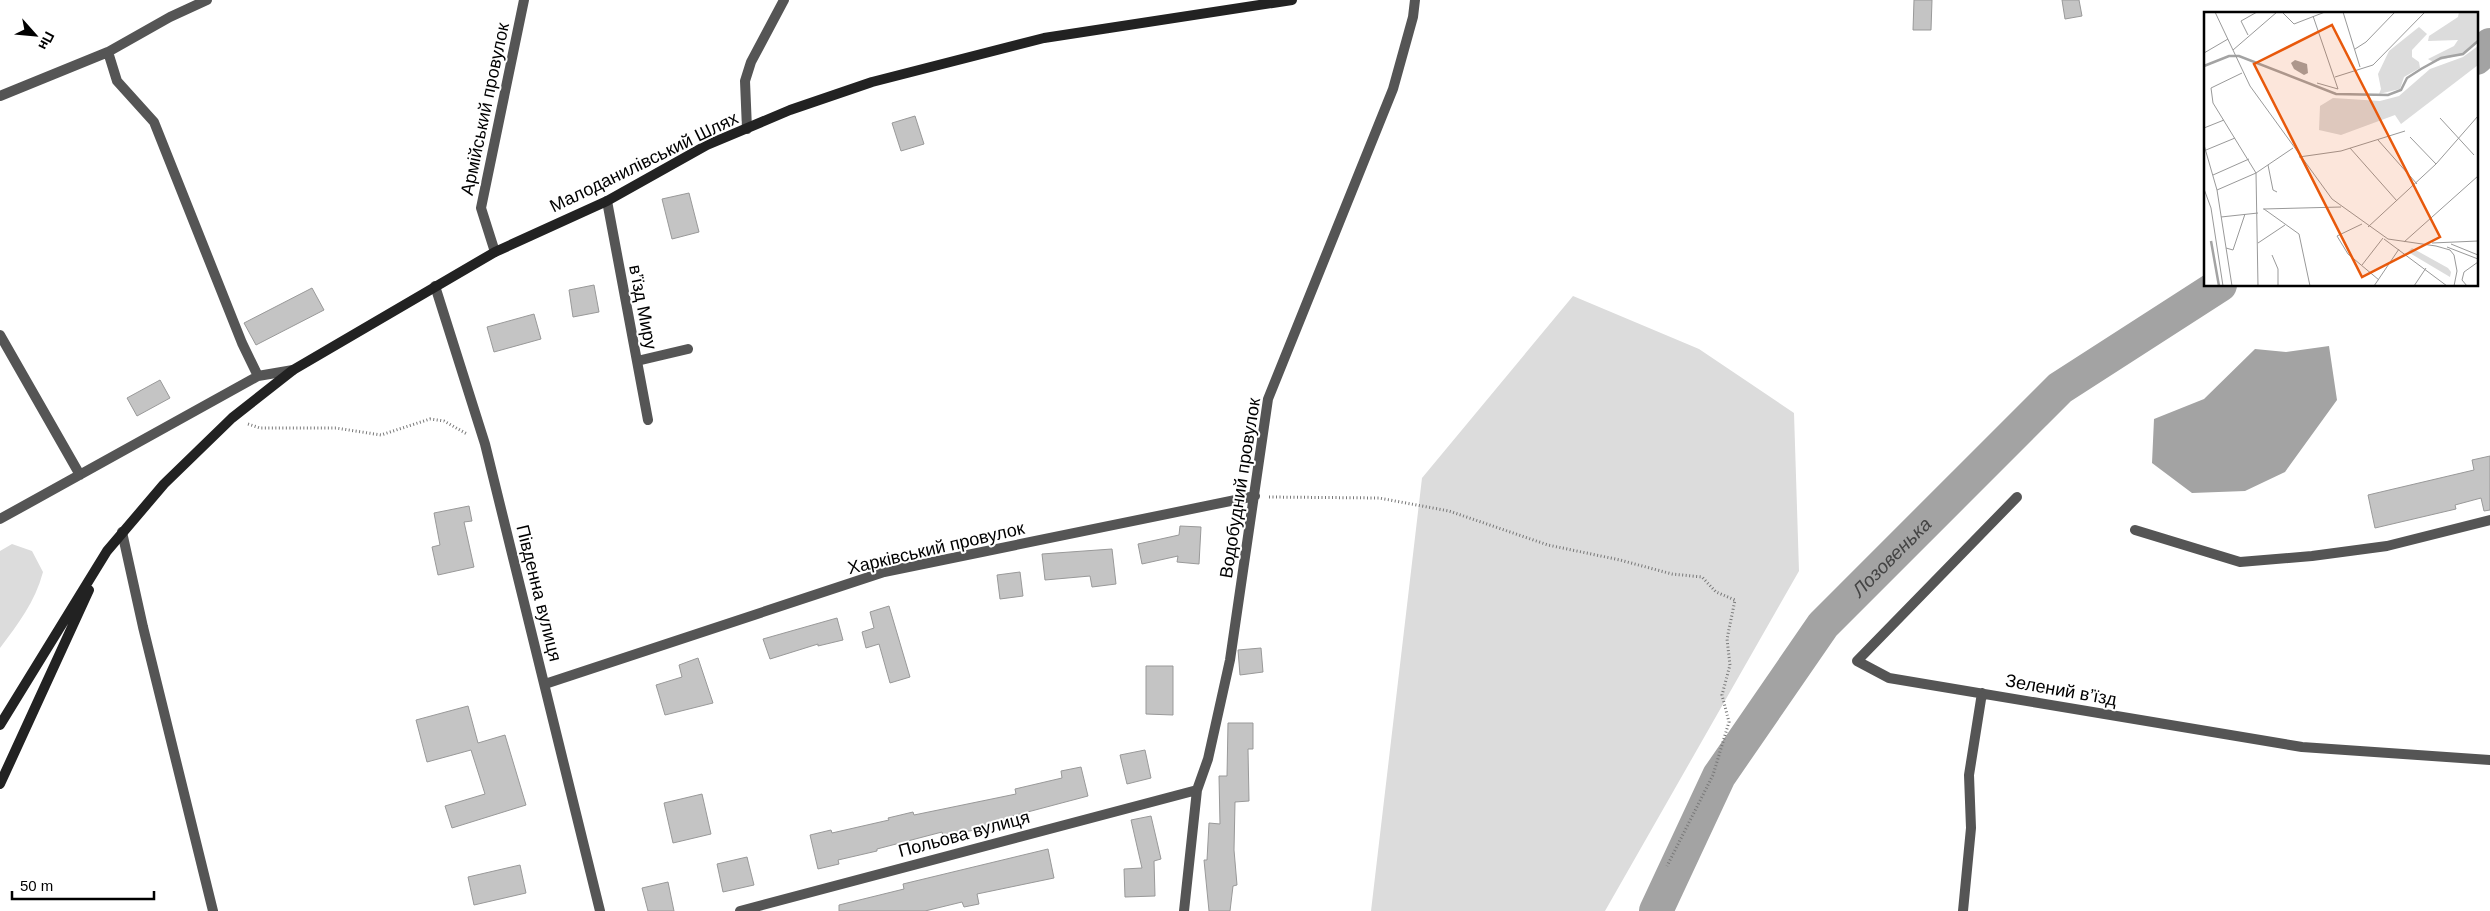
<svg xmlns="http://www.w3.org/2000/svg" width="2490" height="911" font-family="Arial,sans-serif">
<rect width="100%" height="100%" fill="#fff"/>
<path fill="#dcdcdc" d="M 1573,296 L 1699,349 L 1794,413 L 1799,571 L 1605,911 L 1371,911 L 1422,478 Z
M 12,544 L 32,551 L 43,572 C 35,602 18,624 0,648 L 0,551 Z"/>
<path fill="#a3a3a3" d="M 2329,346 L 2337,400 L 2285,472 L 2245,491 L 2192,493 L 2152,463 L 2154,419 L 2204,399 L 2255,349 L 2286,352 Z"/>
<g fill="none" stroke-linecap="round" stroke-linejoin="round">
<g stroke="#a3a3a3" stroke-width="34">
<path d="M 2476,58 L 2490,45"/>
<path id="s1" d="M 1656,911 L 1719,776 L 1823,625 L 2060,388 L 2220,285"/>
</g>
</g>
<path fill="#c4c4c4" stroke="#999" d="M 1914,0 L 1932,0 L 1931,30 L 1913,30 Z
M 2062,0 L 2079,0 L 2082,16 L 2065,19 Z
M 915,116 L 924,144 L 901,151 L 892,123 Z
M 689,193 L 699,232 L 672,239 L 662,199 Z
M 594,285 L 599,312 L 573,317 L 569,290 Z
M 312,288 L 324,310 L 256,345 L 244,323 Z
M 534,314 L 541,339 L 494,352 L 487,327 Z
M 160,380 L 170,398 L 137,416 L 127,398 Z
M 2490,456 L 2490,510 L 2484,511 L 2481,498 L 2455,505 L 2456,509 L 2375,528 L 2368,495 L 2474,470 L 2472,460 Z
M 469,506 L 472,521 L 464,522 L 474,567 L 438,575 L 432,547 L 440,545 L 434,513 Z
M 1180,526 L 1201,527 L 1199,564 L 1177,562 L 1178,556 L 1142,564 L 1138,544 L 1179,535 Z
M 1112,549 L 1116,584 L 1092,587 L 1090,576 L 1045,580 L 1042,554 Z
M 1020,572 L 1023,596 L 1000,599 L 997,575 Z
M 889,606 L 910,677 L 890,683 L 879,644 L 866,648 L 862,632 L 874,628 L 870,612 Z
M 837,618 L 843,640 L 818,646 L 818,644 L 770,659 L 763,639 Z
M 1261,648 L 1263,672 L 1240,675 L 1238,650 Z
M 698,658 L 713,703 L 665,715 L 656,685 L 682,677 L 679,665 Z
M 1146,666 L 1173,666 L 1173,715 L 1146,714 Z
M 468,706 L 478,743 L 505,735 L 526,805 L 452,828 L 445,806 L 485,794 L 471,750 L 427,762 L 416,720 Z
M 1228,723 L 1253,723 L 1253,749 L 1248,749 L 1249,801 L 1235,802 L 1234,850 L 1237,885 L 1233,886 L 1230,911 L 1209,911 L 1204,860 L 1207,860 L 1209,823 L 1220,824 L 1219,776 L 1227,776 Z
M 1145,750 L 1151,778 L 1127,784 L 1120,755 Z
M 1081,767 L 1088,796 L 1005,818 L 1006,824 L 943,836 L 942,832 L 877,849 L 877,851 L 838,860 L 839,864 L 818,869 L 810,835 L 831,830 L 832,833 L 889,820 L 888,818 L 913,812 L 914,815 L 1016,794 L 1015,789 L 1062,778 L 1061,771 Z
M 702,794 L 711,834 L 673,843 L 664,803 Z
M 1151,816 L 1161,859 L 1154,861 L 1155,896 L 1125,897 L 1124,869 L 1142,868 L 1131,820 Z
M 1048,849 L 1054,878 L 977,894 L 979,904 L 964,907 L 962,902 L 925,911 L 839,911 L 839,905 L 904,889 L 903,884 Z
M 747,857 L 754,885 L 723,892 L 717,864 Z
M 520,865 L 526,893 L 474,905 L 468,877 Z
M 668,882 L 674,911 L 648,911 L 642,888 Z"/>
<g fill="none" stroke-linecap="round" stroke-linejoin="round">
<path stroke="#777" stroke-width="3" stroke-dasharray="1 2.5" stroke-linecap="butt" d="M 248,424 L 260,428 L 336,428 L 381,435 L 430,419 L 444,421 L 467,434
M 1269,497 L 1379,498 L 1449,511 L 1548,545 L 1620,560 L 1672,574 L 1702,577 L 1716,592 L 1735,600 L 1727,639 L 1730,665 L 1722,695 L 1729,722 L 1713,775 L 1667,866"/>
<path stroke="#555" stroke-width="10" d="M 607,201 L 648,420
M 637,361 L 688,349
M 2135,530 L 2240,562 L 2312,556 L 2387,546 L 2490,520"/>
<path stroke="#555" stroke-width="10" d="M 108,52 L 117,81 L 154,122 L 242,343 L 258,376
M 0,96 L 108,52 L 170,17 L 207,0
M 747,129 L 745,81 L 751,62 L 784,0
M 495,252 L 481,208 L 524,0
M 435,286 L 485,444 L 600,911
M 0,335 L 80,475
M 2017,497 L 1857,661 L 1889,678 L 2302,747 L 2490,760
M 0,519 L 258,376 L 293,370
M 122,532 L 143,627 L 213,911
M 545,684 L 884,572 L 1255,496
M 740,911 L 1197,790
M 1184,911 L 1197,790 L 1208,759 L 1230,660 L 1268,399 L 1393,89 L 1413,17 L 1415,0
M 1963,911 L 1971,828 L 1969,775 L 1982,693"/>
<path stroke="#222" stroke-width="10" d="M 0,725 L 107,551 L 164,484 L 232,418 L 293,370 L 495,252 L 607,201 L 707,145 L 790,110 L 872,82 L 1044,38 L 1292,0
M 0,784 L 89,590"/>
</g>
<g text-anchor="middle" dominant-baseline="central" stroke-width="4" stroke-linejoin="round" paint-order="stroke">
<g font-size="18" fill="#000" stroke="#fff">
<text transform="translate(485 109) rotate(-78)">Армійський провулок</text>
<text transform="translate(644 162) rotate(-26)">Малоданилівський Шлях</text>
<text transform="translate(643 307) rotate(79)">в’їзд Миру</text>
<text transform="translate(1240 488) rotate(-81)">Водобудний провулок</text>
<text transform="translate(936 548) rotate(-13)">Харківський провулок</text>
<text transform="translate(539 593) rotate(76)">Південна вулиця</text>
<text transform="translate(2061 690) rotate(10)">Зелений в’їзд</text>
<text transform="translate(964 834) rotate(-15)">Польова вулиця</text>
</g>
<g font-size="19" font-style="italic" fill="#444" stroke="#fff">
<text stroke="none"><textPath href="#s1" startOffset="429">Лозовенька</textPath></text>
</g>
</g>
<g transform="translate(2204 12)">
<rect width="274" height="274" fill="#fff"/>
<path d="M 255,0 L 274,0 L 274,29 L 259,42 L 229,50 L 224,47 L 250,34 L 254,28 L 224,29 L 225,24 L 254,5 ZM 215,15 L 223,22 L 208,38 L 208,45 L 215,50 L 216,56 L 200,65 L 196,77 L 175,82 L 177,77 L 174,62 L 185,39 ZM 274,34 L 274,53 L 197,112 L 191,103 L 137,123 L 115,118 L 116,94 L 129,86 L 176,89 L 195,84 L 226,57 L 259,45 ZM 208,236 L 244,256 L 247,260 L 246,265 L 204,240 Z" fill="#dcdcdc"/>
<path d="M 91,48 L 103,52 L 104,61 L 100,63 L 90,57 L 87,51 Z" fill="#a3a3a3"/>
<path fill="none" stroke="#a3a3a3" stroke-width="2.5" d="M 0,54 L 25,44 L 35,44 L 132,82 L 184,83 L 197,78 L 203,66 L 217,57 L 237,46 L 259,42 L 274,29M 7,229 L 15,274"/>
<path fill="none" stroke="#999" stroke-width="1" d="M 11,0 L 46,74 L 128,187 L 184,227 L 232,234M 78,0 L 90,12 L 121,0M 139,0 L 156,55M 109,4 L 134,77 L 113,71M 44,23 L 37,9 L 53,0M 151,37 L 162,30 L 191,0M 29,38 L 73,0M 0,41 L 24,27M 38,61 L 7,76 L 9,91 L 52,161 L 54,274M 131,65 L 169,53 L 221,0M 236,106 L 270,143M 0,116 L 20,108M 206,125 L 232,152M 174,128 L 213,172M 0,133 L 13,178 L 28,274M 146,136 L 193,189M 2,138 L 31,126M 95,145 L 137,139 L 201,119M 64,153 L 69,178 L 73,180M 9,163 L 45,147M 0,177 L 7,196 L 19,274M 13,178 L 52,161 L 89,136M 59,197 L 137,195M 60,197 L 95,222 L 106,274M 17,205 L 54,201M 158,212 L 133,224 L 144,242 L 175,268M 164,215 L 232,152 L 274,104M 180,227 L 243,274M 200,230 L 274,164M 54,231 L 81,213M 228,231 L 274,229M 247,232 L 274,243M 232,234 L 246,238 L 250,243 L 253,259 L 250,274M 243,235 L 274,247M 22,236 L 29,238 L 41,202M 68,243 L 74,257 L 74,274M 158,253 L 179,226M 170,274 L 195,237M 210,274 L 222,256M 263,274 L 258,268 L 260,260 L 274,250"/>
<path fill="#e8590c" fill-opacity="0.15" stroke="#e8590c" stroke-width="2.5" d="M 128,13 L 236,225 L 158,265 L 50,52 Z"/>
<rect width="274" height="274" fill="none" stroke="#000" stroke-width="2.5"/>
</g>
<g transform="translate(35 35) rotate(117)" stroke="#ffffff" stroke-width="4" paint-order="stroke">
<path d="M0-4L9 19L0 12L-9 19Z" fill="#000000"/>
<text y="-8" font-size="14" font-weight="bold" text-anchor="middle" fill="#000000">Пн</text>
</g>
<path d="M12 891v8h142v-8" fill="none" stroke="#000000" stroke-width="2.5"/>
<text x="20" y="891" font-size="15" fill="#000000" stroke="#ffffff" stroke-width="4" paint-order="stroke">50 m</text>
</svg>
